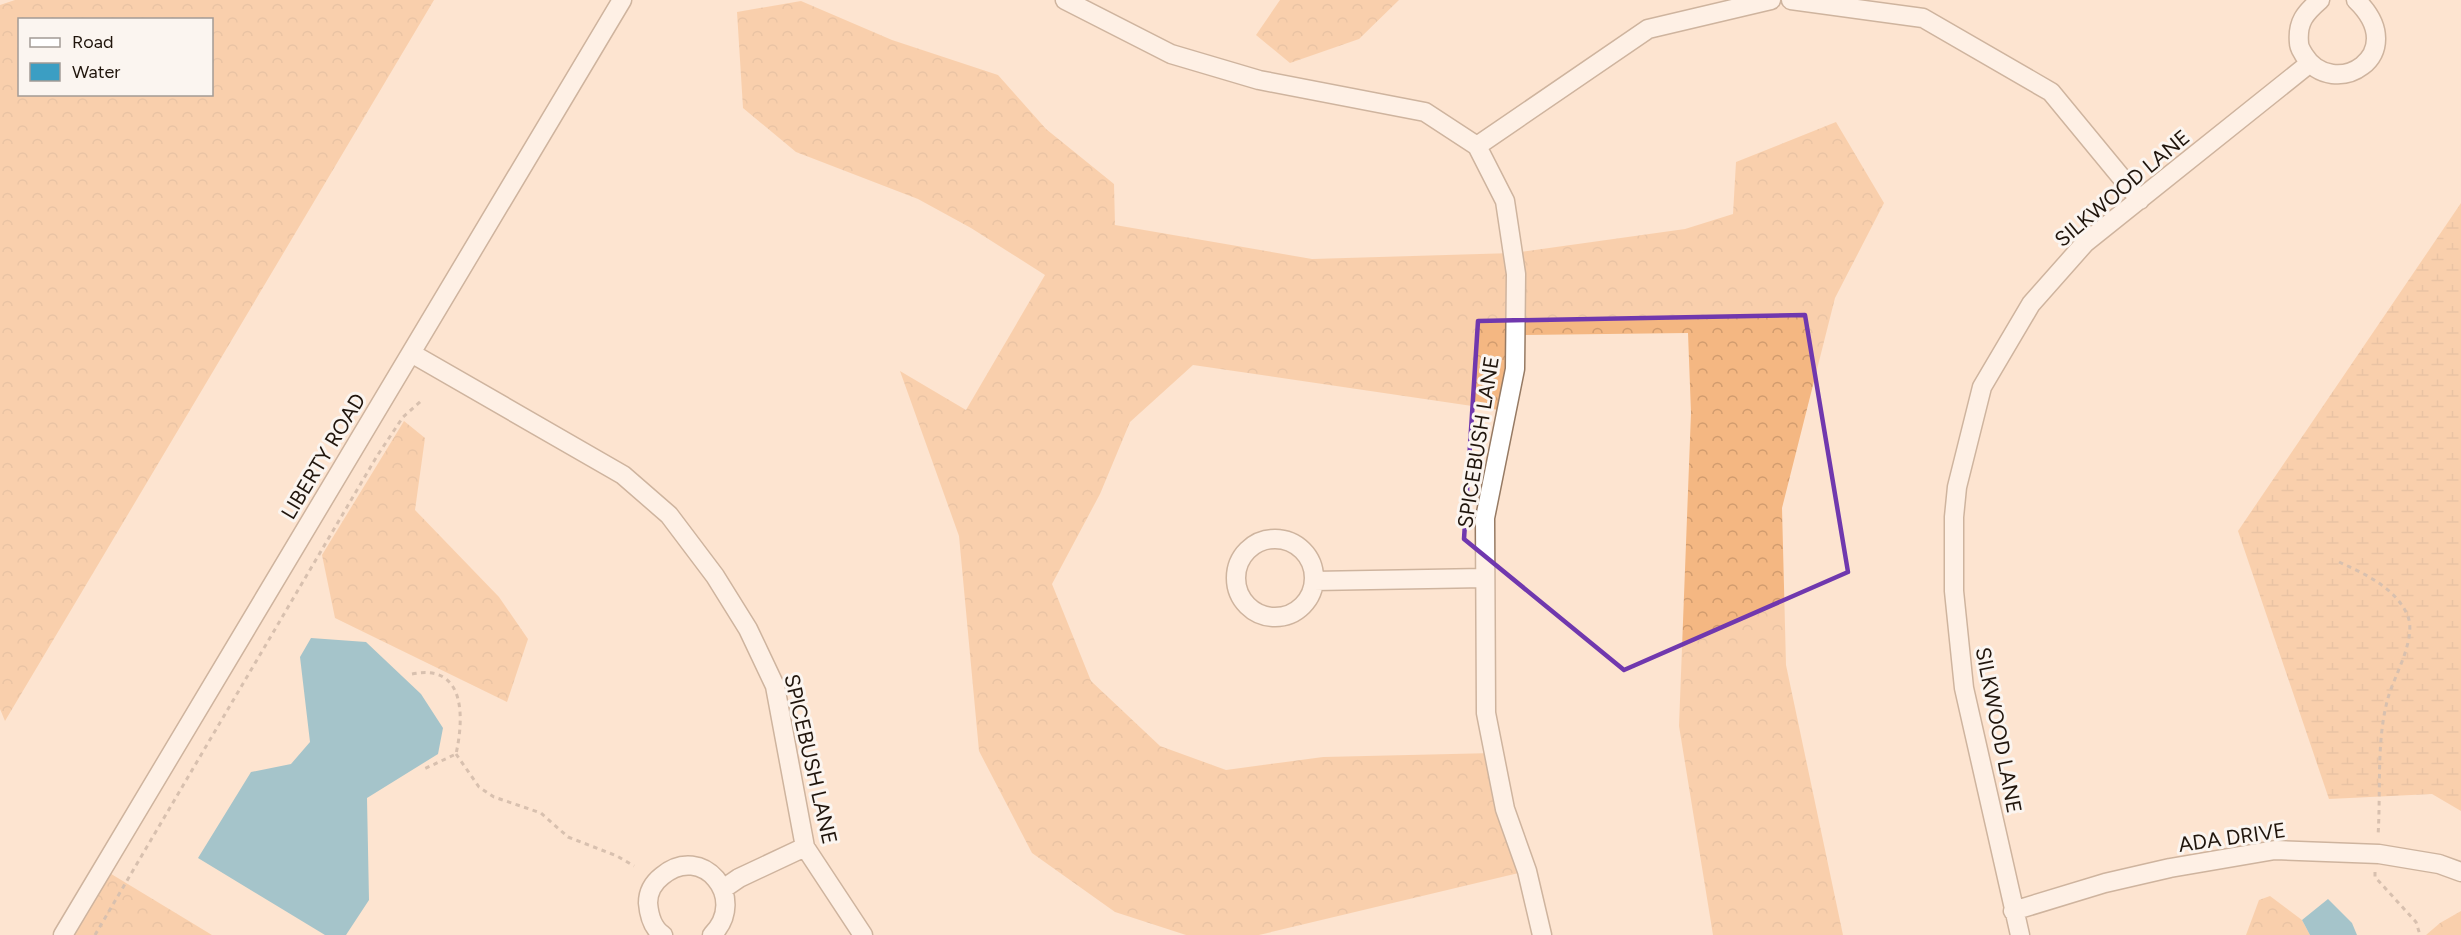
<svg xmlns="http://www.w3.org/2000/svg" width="2461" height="935" font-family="Figtree,sans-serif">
<defs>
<pattern id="forest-crowns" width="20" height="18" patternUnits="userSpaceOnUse" patternTransform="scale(1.5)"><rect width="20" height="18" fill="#f4b782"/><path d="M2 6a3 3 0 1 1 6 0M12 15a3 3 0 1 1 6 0" fill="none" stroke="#d19c6f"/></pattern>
<pattern id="wetland-marsh" width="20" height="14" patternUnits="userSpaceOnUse" patternTransform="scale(1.5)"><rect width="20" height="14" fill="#f4b782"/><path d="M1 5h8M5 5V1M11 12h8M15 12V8" fill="none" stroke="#d19c6f"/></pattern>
</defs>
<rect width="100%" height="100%" fill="#fde4d0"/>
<path fill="url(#forest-crowns)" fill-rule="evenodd" d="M 15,0 L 434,0 L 5,721 L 0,709 L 0,5 ZM 20,20 L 212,20 L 212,94 L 20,94 Z
M 1280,0 L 1399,0 L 1359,39 L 1290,63 L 1256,35 Z
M 801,1 L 892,40 L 998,75 L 1046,129 L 1114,184 L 1115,225 L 1312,259 L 1513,253 L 1685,229 L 1733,214 L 1736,162 L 1836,122 L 1884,203 L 1835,298 L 1782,508 L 1786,665 L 1843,935 L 1713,935 L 1679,726 L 1691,413 L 1688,333 L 1515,335 L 1506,411 L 1193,365 L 1130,422 L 1100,494 L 1052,584 L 1091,681 L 1160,746 L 1226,770 L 1323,757 L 1494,753 L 1527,871 L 1259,935 L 1186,935 L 1115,912 L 1032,853 L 979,751 L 959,536 L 900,371 L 966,410 L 1045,275 L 971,228 L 918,199 L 796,152 L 743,108 L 737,12 Z
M 404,421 L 425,438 L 415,510 L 499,597 L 528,639 L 507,702 L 335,618 L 322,555 Z
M 103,869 L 212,935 L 63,935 Z
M 2270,896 L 2302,920 L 2310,935 L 2246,935 L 2259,900 Z
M 2461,911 L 2461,935 L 2426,935 L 2440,923 Z"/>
<path fill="url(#wetland-marsh)" d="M 2461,203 L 2461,811 L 2432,794 L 2329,799 L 2238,531 Z"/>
<path fill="#3b9ec3" d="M 311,638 L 366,642 L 421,694 L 443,728 L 438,754 L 367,798 L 369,900 L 346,935 L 325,935 L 198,858 L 251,772 L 291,764 L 310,742 L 300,657 Z
M 2328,899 L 2352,923 L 2357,935 L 2310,935 L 2302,920 Z"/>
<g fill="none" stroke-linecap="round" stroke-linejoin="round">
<g stroke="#967a63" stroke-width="21">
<path id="minor" d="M 1065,0 L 1171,54 L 1259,80 L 1425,112 L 1477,146 L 1505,201 L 1516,274 L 1515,369 L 1485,518 L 1486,713 L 1505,809 L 1527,871 L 1542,935
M 1791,0 L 1923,18 L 2051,92 L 2140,200
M 2320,0 C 2305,13 2297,22 2299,43 C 2299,48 2302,51 2304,55 C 2333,102 2413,55 2356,0
M 1477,146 L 1648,29 L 1771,0
M 411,353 L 623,475 L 669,515 L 715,576 L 748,629 L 775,686 L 805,847 L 863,935
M1236 578a39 39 0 1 1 78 0a39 39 0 1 1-78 0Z
M 1314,581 L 1484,578
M 723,889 L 739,878 L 805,847
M 2013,911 L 2105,883 L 2170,868 L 2275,850 L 2379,854 L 2439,864 L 2461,872
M 63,935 L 622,0
M 663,935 C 652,928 649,915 648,903 C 648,891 653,883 662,876 C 702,842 749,898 712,935
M 2020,935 L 1964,688 L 1954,591 L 1954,517 L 1957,487 L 1982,387 L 2031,304 L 2085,243 L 2310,63"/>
</g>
<path stroke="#aa9687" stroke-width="3" stroke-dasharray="4.5 4.5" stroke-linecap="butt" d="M 2339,562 C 2365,574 2394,587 2407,614 C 2418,637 2394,676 2388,698 C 2376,741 2381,791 2378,836
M 412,674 C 466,663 464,718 456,754 L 424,769
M 456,754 L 479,787 L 494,797 L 541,813 L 568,837 L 617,856 L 634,866
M 2375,872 L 2375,877 L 2416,922 L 2420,935
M 95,935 L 377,456 L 403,417 L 421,401"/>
<use href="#minor" stroke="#fff" stroke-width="18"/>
</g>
<path d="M0 0H2461V935H0ZM 1805,315 L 1848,572 L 1624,670 L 1464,539 L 1478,321 Z" fill="#fde4d0" fill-opacity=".55" fill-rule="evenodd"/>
<path fill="none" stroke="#7038ae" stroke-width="4.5" stroke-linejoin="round" d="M 1805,315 L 1848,572 L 1624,670 L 1464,539 L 1478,321 Z"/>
<g text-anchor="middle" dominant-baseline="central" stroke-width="6" stroke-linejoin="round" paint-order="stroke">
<g font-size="21" fill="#20150c" stroke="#fbf5f0">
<text transform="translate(2122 188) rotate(-40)">SILKWOOD LANE</text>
<text transform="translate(1478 442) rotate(-81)">SPICEBUSH LANE</text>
<text transform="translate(323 456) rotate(-59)">LIBERTY ROAD</text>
<text transform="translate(1999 730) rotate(79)">SILKWOOD LANE</text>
<text transform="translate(811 759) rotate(77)">SPICEBUSH LANE</text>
<text transform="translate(2232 837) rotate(-8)">ADA DRIVE</text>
</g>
</g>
<rect x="18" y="18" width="195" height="78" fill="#fbf5f0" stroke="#a39b95" stroke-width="1.5"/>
<rect x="30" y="38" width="30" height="9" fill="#ffffff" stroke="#a39b95" stroke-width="1.5"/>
<text x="72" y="48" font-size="18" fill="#20150c">Road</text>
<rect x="30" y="63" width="30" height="18" fill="#3b9ec3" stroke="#a39b95" stroke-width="1.5"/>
<text x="72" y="78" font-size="18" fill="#20150c">Water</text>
</svg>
